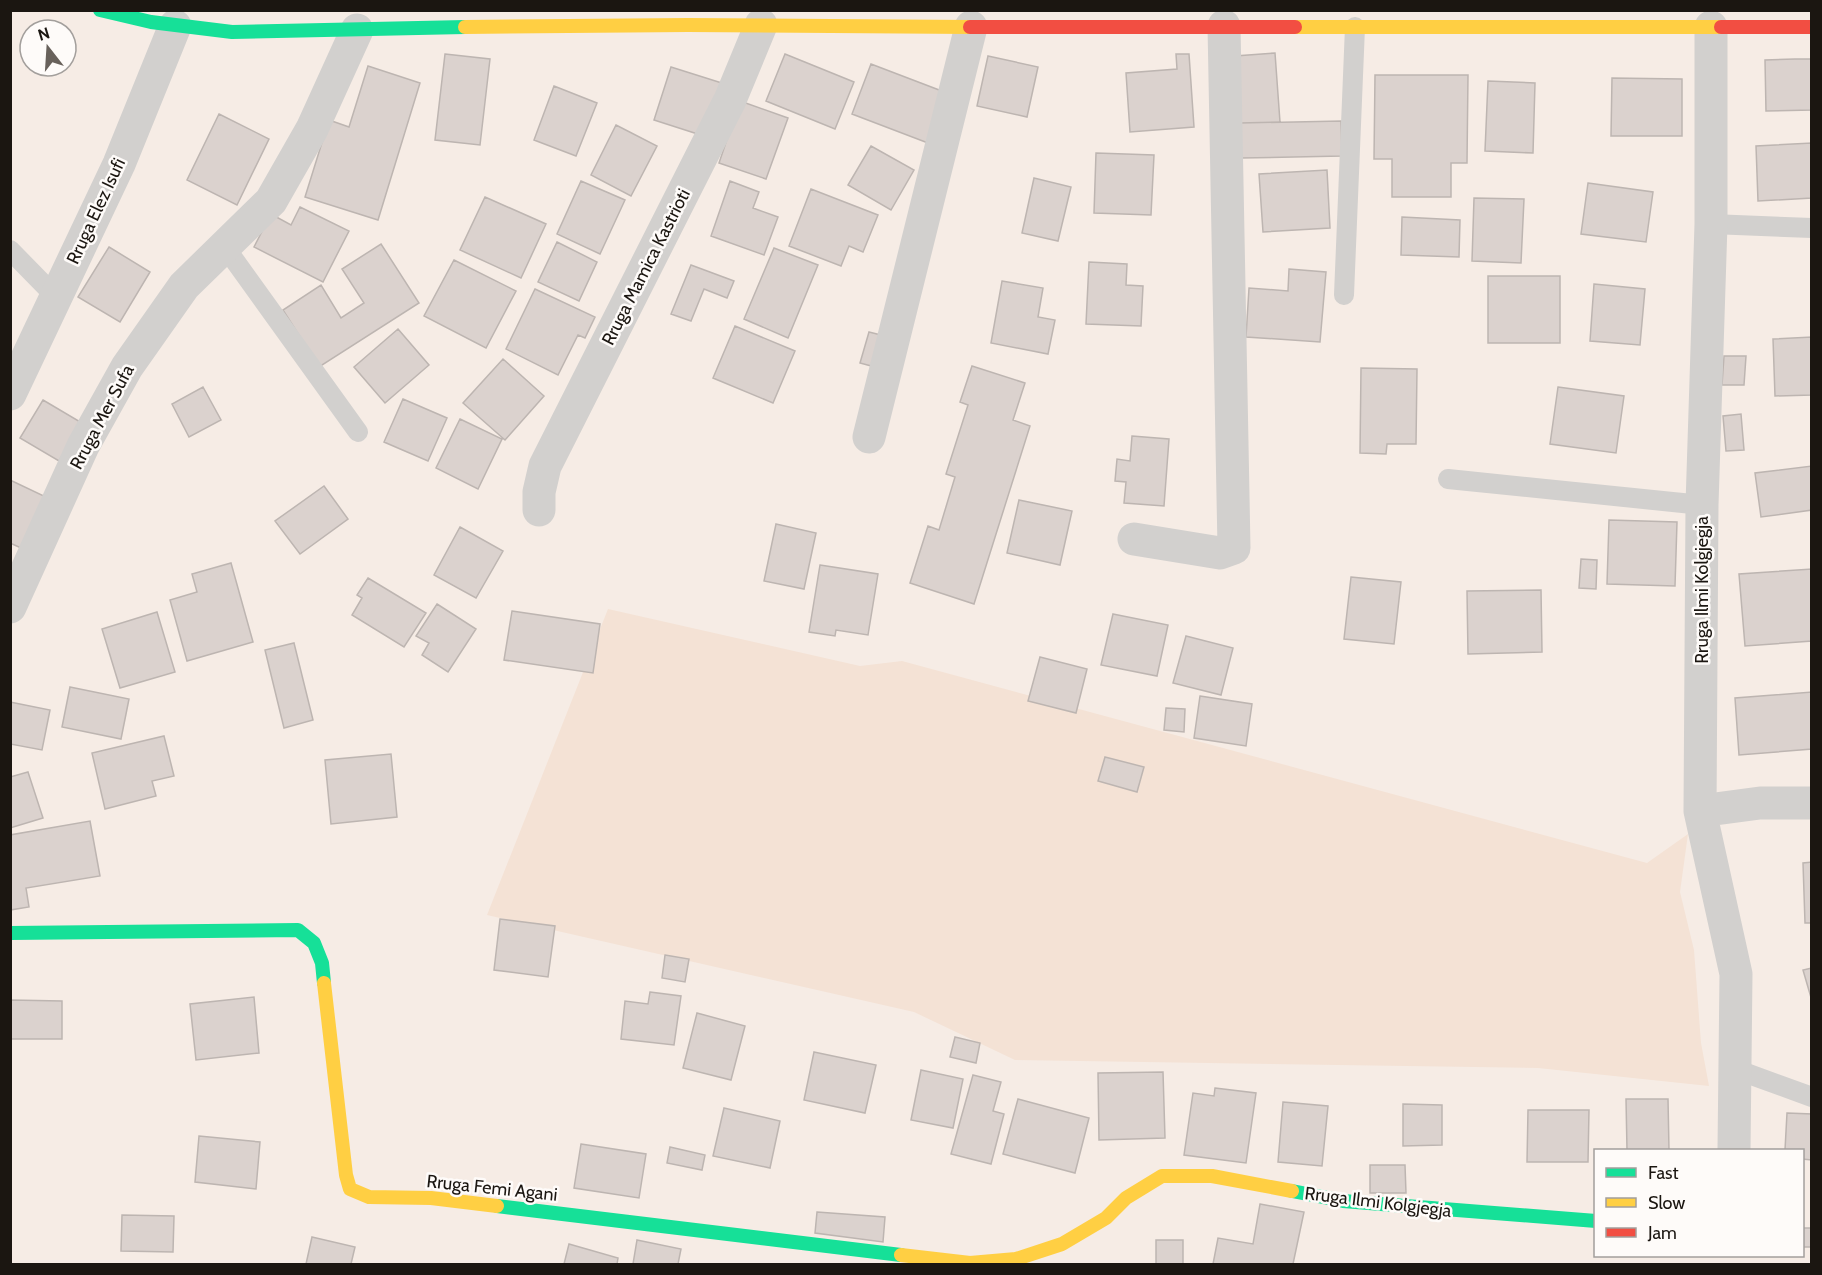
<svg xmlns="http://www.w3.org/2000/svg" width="1822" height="1275" font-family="Cabin,sans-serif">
<rect width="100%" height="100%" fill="#f6ece5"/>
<path fill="#f4e2d5" d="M 608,609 L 860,666 L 902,661 L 1647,863 L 1688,834 L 1680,892 L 1694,950 L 1701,1043 L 1709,1086 L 1538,1068 L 1015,1060 L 914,1012 L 487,915 Z"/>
<path fill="#dbd2ce" stroke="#bdb5b1" stroke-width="1.5" d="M 1275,53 L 1280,122 L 1240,123 L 1235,56 Z
M 445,54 L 490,59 L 480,145 L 435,140 Z
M 785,54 L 854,82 L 835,129 L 766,101 Z
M 1176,54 L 1189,54 L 1194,127 L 1130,132 L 1126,73 L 1177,69 Z
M 988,56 L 1038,67 L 1027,117 L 977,106 Z
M 1795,59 L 1812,59 L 1812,110 L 1766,111 L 1765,60 Z
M 871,64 L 947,93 L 928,143 L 852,114 Z
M 368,66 L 420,83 L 378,220 L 305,197 L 329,120 L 349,127 Z
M 671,67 L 725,84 L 707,137 L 654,120 Z
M 1375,75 L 1468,75 L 1467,163 L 1451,163 L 1451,197 L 1392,197 L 1392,159 L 1374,159 Z
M 1612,78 L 1682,79 L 1682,136 L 1611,136 Z
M 1488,81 L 1535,83 L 1533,153 L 1485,151 Z
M 554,86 L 597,103 L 576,156 L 534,140 Z
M 740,101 L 788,118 L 766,179 L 719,163 Z
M 219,114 L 269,139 L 237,205 L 187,180 Z
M 1341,121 L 1342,156 L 1241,158 L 1240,123 Z
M 616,125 L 657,146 L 631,196 L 591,175 Z
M 1812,143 L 1812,198 L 1758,201 L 1756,146 Z
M 871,146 L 914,170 L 891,210 L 848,185 Z
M 1096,153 L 1154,155 L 1151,215 L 1094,213 Z
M 1327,170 L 1330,228 L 1263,232 L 1259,174 Z
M 1034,178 L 1071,187 L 1058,241 L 1022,233 Z
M 581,181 L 625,200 L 600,254 L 557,234 Z
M 730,181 L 759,192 L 753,208 L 778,217 L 764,255 L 711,236 Z
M 1588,183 L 1653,192 L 1646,242 L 1581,234 Z
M 811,189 L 878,215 L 863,252 L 849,246 L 841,266 L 789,246 Z
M 485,197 L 546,224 L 521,278 L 460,250 Z
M 1474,198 L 1524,199 L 1521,263 L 1472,261 Z
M 300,207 L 349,231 L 323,282 L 254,247 L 271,214 L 291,225 Z
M 1402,217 L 1460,220 L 1459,257 L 1401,255 Z
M 557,242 L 597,262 L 579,301 L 538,282 Z
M 381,244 L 419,303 L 319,367 L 283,310 L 321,285 L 341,318 L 364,303 L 342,269 Z
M 109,247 L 150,272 L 120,322 L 78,297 Z
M 774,248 L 818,265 L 788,338 L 744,319 Z
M 454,260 L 516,291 L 486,348 L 424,316 Z
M 1089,262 L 1127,264 L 1126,285 L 1143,286 L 1141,326 L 1086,324 Z
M 691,265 L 734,281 L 727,298 L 704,289 L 691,321 L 671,314 Z
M 1289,269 L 1326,272 L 1320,342 L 1246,337 L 1249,288 L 1288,291 Z
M 1488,276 L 1560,276 L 1560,343 L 1488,343 Z
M 1002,281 L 1043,288 L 1038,317 L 1055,320 L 1048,354 L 991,343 Z
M 1594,284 L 1645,289 L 1640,345 L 1590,341 Z
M 535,289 L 595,317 L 585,338 L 578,335 L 558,375 L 506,349 Z
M 735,326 L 795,351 L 773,403 L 713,378 Z
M 398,329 L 429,365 L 385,403 L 354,367 Z
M 869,332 L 885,336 L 875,367 L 860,363 Z
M 1812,337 L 1812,395 L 1775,396 L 1773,339 Z
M 1724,356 L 1746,356 L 1744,385 L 1722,385 Z
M 503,359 L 544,396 L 505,440 L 463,403 Z
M 972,366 L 1025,383 L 1013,420 L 1030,426 L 974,604 L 910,583 L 928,526 L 939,530 L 955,477 L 946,474 L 968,405 L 960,402 Z
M 1361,368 L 1417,369 L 1416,444 L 1387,444 L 1386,454 L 1360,453 Z
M 203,387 L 221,420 L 189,437 L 172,404 Z
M 1558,387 L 1624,396 L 1616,453 L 1550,444 Z
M 403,399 L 447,418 L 428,461 L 384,442 Z
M 43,400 L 82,423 L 59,461 L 20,438 Z
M 1741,414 L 1744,450 L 1726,451 L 1723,416 Z
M 460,419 L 502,439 L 478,489 L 436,468 Z
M 1132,436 L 1169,439 L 1164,506 L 1124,503 L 1126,482 L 1115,481 L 1117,459 L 1130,461 Z
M 1812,466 L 1812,510 L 1761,517 L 1755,473 Z
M 10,480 L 46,497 L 21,548 L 10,543 Z
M 324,486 L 348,519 L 300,554 L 275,521 Z
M 1019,500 L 1072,511 L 1060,565 L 1007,553 Z
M 1609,520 L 1677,522 L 1675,586 L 1607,584 Z
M 776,524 L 816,533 L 804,589 L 764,581 Z
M 460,527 L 503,551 L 476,598 L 434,575 Z
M 1581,559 L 1597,560 L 1596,589 L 1579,588 Z
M 231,563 L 253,642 L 187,661 L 170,600 L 197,592 L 192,574 Z
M 820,565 L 878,574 L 868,635 L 836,630 L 835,636 L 809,632 Z
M 1812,569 L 1812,641 L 1745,646 L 1739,574 Z
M 1351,577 L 1401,582 L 1394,644 L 1344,639 Z
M 368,578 L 426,613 L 404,647 L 352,615 L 362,598 L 357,595 Z
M 1541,590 L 1542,652 L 1468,654 L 1467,591 Z
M 437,604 L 476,629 L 448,672 L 422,655 L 429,643 L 416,636 Z
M 512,611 L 600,624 L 593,673 L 504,660 Z
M 157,612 L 175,672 L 120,688 L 102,629 Z
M 1113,614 L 1168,625 L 1157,676 L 1101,665 Z
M 1186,636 L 1233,648 L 1221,695 L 1173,683 Z
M 294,643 L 313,720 L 284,728 L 265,650 Z
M 1040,657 L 1087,669 L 1076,713 L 1028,701 Z
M 70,687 L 129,699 L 121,739 L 62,727 Z
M 1812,692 L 1812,749 L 1739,755 L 1735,698 Z
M 1200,696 L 1252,704 L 1246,746 L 1194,738 Z
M 10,702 L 50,710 L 42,750 L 10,744 Z
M 1166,708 L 1185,709 L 1184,732 L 1164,730 Z
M 164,736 L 174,776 L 152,781 L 156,796 L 105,809 L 92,753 Z
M 391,754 L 397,817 L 331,824 L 325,760 Z
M 1105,757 L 1144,767 L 1137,792 L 1098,781 Z
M 28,772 L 43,818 L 10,828 L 10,777 Z
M 90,821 L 100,876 L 26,888 L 29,907 L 10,910 L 10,835 Z
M 1812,862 L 1812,923 L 1805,923 L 1803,863 Z
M 500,919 L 555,926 L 548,977 L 494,970 Z
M 665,955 L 689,959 L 685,982 L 662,978 Z
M 1812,968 L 1812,1001 L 1803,970 Z
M 650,992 L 681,996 L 674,1045 L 621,1039 L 625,1001 L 648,1004 Z
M 254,997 L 259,1053 L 196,1060 L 190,1004 Z
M 10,1000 L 62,1001 L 62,1039 L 10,1039 Z
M 697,1013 L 745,1026 L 731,1080 L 683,1068 Z
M 955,1037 L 980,1043 L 976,1063 L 950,1057 Z
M 814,1052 L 876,1065 L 865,1113 L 804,1100 Z
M 921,1070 L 963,1079 L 953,1128 L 911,1120 Z
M 1163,1072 L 1165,1138 L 1099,1140 L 1098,1073 Z
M 973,1075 L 1001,1082 L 993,1111 L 1004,1114 L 991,1164 L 951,1154 Z
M 1215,1088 L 1256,1093 L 1246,1163 L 1184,1155 L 1193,1093 L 1214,1096 Z
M 1018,1099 L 1089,1118 L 1075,1173 L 1003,1154 Z
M 1626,1099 L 1668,1099 L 1669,1150 L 1627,1150 Z
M 1283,1102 L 1328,1106 L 1322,1166 L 1278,1162 Z
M 1403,1104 L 1442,1105 L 1442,1145 L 1403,1146 Z
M 724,1108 L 780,1121 L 770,1168 L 713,1156 Z
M 1528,1110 L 1589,1110 L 1588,1162 L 1527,1162 Z
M 1787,1113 L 1812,1114 L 1812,1160 L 1802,1159 L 1802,1150 L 1785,1150 Z
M 199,1136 L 260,1142 L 256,1189 L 195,1182 Z
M 581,1144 L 646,1154 L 639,1198 L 574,1188 Z
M 670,1147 L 705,1155 L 702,1170 L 667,1163 Z
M 1370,1165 L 1405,1165 L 1406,1193 L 1370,1193 Z
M 1260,1204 L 1304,1212 L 1293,1264 L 1213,1264 L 1218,1238 L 1253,1244 Z
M 817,1212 L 885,1217 L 883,1242 L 815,1233 Z
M 122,1215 L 174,1216 L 173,1252 L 121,1251 Z
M 1802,1228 L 1812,1228 L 1812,1247 L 1802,1247 Z
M 312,1237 L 355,1247 L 351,1264 L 306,1264 Z
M 637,1240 L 681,1249 L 678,1264 L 633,1264 Z
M 1156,1240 L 1183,1240 L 1183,1264 L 1156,1264 Z
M 569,1244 L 618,1258 L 617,1264 L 564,1264 Z"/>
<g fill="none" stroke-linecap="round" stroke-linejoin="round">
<path stroke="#d2d0ce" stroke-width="20" d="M 1711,224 L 1812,228
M 225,247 L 358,432
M 10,250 L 56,297
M 1344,295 L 1355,27
M 1448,479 L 1702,505
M 1735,1069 L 1812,1097"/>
<path stroke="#d2d0ce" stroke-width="33" d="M 1711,27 L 1711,224 L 1702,505 L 1700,811 L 1736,974 L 1734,1150
M 10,394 L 119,164 L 175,26
M 869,437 L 971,27
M 539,510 L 539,492 L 545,466 L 730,100 L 761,25
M 1134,539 L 1220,553 L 1234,548 L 1224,26
M 10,607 L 83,446 L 127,367 L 184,286 L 271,201 L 312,129 L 357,30
M 1700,811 L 1760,803 L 1812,803"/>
<path stroke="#16e098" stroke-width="14" d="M 100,10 L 151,22 L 232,32 L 465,27
M 10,933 L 298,930 L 314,943 L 322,963 L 324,983
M 1292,1191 L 1343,1201 L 1596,1221
M 497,1206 L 901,1255"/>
<path stroke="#ffcf43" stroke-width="14" d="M 465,27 L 688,25 L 970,27
M 1295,27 L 1721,27
M 324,983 L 346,1175 L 350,1189 L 369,1197 L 431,1198 L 497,1206
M 901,1255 L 970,1263 L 1016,1259 L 1062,1244 L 1106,1218 L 1126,1198 L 1162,1176 L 1212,1176 L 1292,1191"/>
<path stroke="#f24e42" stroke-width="14" d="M 970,27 L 1295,27
M 1721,27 L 1812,27"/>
</g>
<g text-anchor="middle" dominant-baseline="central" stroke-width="5" stroke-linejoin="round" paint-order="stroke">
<g font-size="18" fill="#1b1611" stroke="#fefbf9">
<text transform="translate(96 211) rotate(-65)">Rruga Elez Isufi</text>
<text transform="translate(646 267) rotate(-63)">Rruga Mamica Kastrioti</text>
<text transform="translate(102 417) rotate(-62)">Rruga Mer Sufa</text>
<text transform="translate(1702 590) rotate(-90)">Rruga Ilmi Kolgjegja</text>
<text transform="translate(492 1188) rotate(6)">Rruga Femi Agani</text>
<text transform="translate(1378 1202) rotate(7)">Rruga Ilmi Kolgjegja</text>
</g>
</g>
<rect width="1822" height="1275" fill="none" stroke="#1b1611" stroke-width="24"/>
<rect x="1594" y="1149" width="210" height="108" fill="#fefbf9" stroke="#a39f9c" stroke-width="1.5"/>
<rect x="1606" y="1168" width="30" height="9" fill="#16e098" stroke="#a39f9c" stroke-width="1.5"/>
<text x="1648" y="1179" font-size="18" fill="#1b1611">Fast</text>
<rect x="1606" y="1198" width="30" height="9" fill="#ffcf43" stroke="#a39f9c" stroke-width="1.5"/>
<text x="1648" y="1209" font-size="18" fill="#1b1611">Slow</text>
<rect x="1606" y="1228" width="30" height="9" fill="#f24e42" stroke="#a39f9c" stroke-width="1.5"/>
<text x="1648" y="1239" font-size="18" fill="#1b1611">Jam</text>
<g transform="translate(48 48) rotate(343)"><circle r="28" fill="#fefbf9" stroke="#a39f9c" stroke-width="1.5"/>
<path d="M0-4.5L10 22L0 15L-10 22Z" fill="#68615b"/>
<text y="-9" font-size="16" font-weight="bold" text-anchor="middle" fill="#1b1611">N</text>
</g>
</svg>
